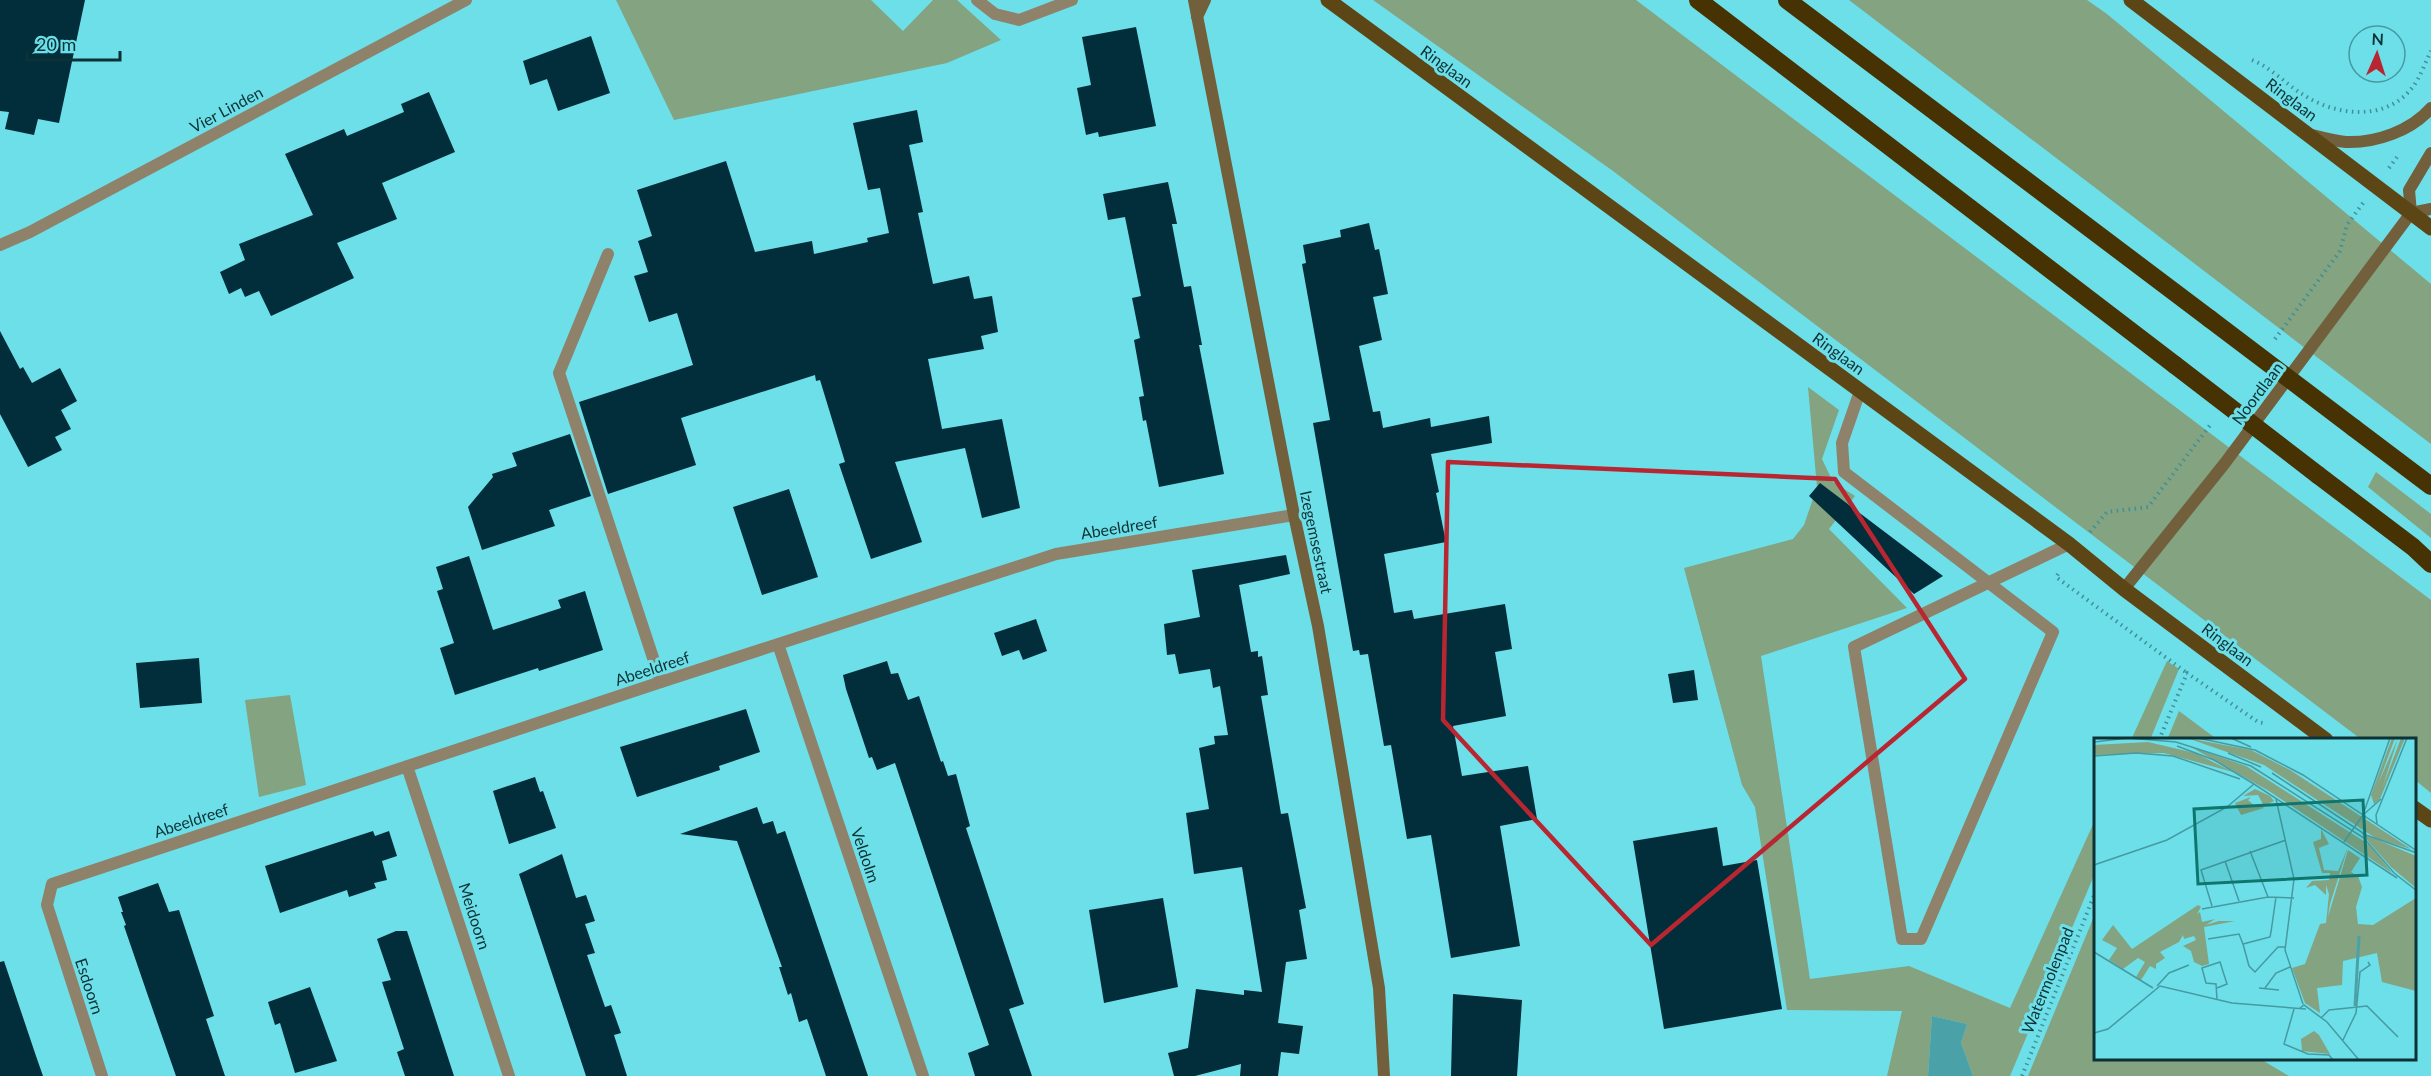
<svg xmlns="http://www.w3.org/2000/svg" width="2431" height="1076" font-family="Lato,sans-serif">
<rect width="100%" height="100%" fill="#6ddfe9"/>
<path fill="#83a381" d="M 616,0 L 871,0 L 903,31 L 933,0 L 957,0 L 1001,40 L 947,63 L 674,120 Z
M 1373,0 L 1636,0 L 2431,600 L 2431,793 L 2415,780 L 2414,740 L 2362,740 L 1613,171 Z
M 1849,0 L 2087,0 L 2107,14 L 2431,284 L 2431,444 Z
M 1808,387 L 1839,410 L 1822,459 L 1833,482 L 1855,496 L 1829,529 L 1907,608 L 1761,656 L 1810,979 L 1909,966 L 2010,1008 L 2095,820 L 2095,873 L 2010,1076 L 1973,1076 L 1961,1043 L 1967,1024 L 1932,1016 L 1928,1076 L 1887,1076 L 1902,1011 L 1787,1010 L 1755,807 L 1742,785 L 1684,568 L 1793,539 L 1804,525 L 1817,487 Z
M 2376,472 L 2431,514 L 2431,538 L 2368,487 Z
M 2167,661 L 2179,669 L 2150,740 L 2131,740 Z
M 290,695 L 306,785 L 259,797 L 245,700 Z
M 2179,711 L 2218,740 L 2167,740 Z
M 2095,914 L 2095,1060 L 2262,1060 L 2289,1076 L 2028,1076 Z"/>
<path fill="#4ba1a8" d="M 1932,1016 L 1967,1024 L 1961,1043 L 1973,1076 L 1928,1076 Z"/>
<path fill="#022d3a" d="M 0,0 L 85,0 L 59,123 L 38,119 L 34,135 L 5,129 L 9,112 L 0,111 Z
M 1136,27 L 1156,126 L 1099,137 L 1098,132 L 1086,135 L 1077,88 L 1091,85 L 1082,37 Z
M 591,36 L 610,93 L 558,111 L 547,79 L 530,85 L 523,61 Z
M 429,92 L 455,152 L 382,183 L 397,219 L 337,243 L 354,278 L 271,316 L 259,291 L 245,297 L 241,288 L 229,294 L 220,272 L 245,260 L 239,244 L 313,215 L 285,154 L 344,129 L 347,136 L 404,112 L 401,104 Z
M 917,110 L 923,142 L 909,145 L 923,212 L 918,213 L 933,284 L 969,276 L 974,299 L 992,296 L 998,332 L 981,336 L 984,349 L 928,359 L 942,429 L 1002,419 L 1020,508 L 982,518 L 965,448 L 895,462 L 922,542 L 871,559 L 839,464 L 845,462 L 820,380 L 816,381 L 815,375 L 681,418 L 696,465 L 608,494 L 579,402 L 693,365 L 677,313 L 649,322 L 634,276 L 648,272 L 638,241 L 652,236 L 637,190 L 726,161 L 755,252 L 812,241 L 814,254 L 868,242 L 867,238 L 889,233 L 880,188 L 868,190 L 853,123 Z
M 1168,182 L 1177,224 L 1172,224 L 1184,287 L 1191,286 L 1202,345 L 1199,345 L 1224,474 L 1159,487 L 1146,420 L 1143,421 L 1139,397 L 1144,396 L 1134,340 L 1140,338 L 1132,298 L 1141,296 L 1125,217 L 1108,220 L 1103,194 Z
M 1369,223 L 1375,250 L 1379,249 L 1388,294 L 1373,297 L 1382,340 L 1359,346 L 1373,412 L 1380,411 L 1383,428 L 1430,418 L 1431,427 L 1489,416 L 1492,443 L 1431,454 L 1439,492 L 1436,493 L 1446,542 L 1384,554 L 1394,613 L 1412,610 L 1414,619 L 1505,604 L 1512,649 L 1495,652 L 1506,716 L 1453,726 L 1462,776 L 1528,766 L 1537,819 L 1500,826 L 1520,946 L 1451,958 L 1431,835 L 1407,839 L 1391,745 L 1384,746 L 1368,654 L 1360,655 L 1359,650 L 1353,651 L 1313,423 L 1330,420 L 1302,264 L 1306,263 L 1303,245 L 1341,237 L 1340,230 Z
M 0,331 L 20,369 L 23,367 L 32,383 L 60,368 L 77,401 L 61,410 L 71,429 L 55,437 L 62,450 L 28,467 L 0,414 Z
M 570,434 L 591,496 L 549,510 L 555,526 L 482,550 L 468,507 L 493,477 L 492,474 L 517,466 L 512,453 Z
M 1820,483 L 1943,576 L 1914,594 L 1809,496 Z
M 789,489 L 818,577 L 762,595 L 733,507 Z
M 1286,555 L 1290,574 L 1239,585 L 1251,652 L 1258,651 L 1258,657 L 1262,656 L 1268,695 L 1261,696 L 1281,814 L 1288,813 L 1306,908 L 1299,910 L 1307,959 L 1286,962 L 1278,1023 L 1303,1026 L 1299,1054 L 1281,1052 L 1278,1076 L 1240,1076 L 1241,1064 L 1195,1076 L 1174,1076 L 1168,1053 L 1188,1048 L 1196,989 L 1244,995 L 1244,990 L 1262,992 L 1242,867 L 1194,874 L 1186,813 L 1209,809 L 1199,748 L 1215,744 L 1214,736 L 1228,735 L 1220,686 L 1213,688 L 1210,669 L 1179,674 L 1175,654 L 1167,655 L 1164,624 L 1200,617 L 1192,570 Z
M 469,556 L 493,630 L 561,608 L 558,600 L 585,591 L 603,650 L 539,671 L 538,668 L 455,695 L 440,648 L 454,643 L 437,591 L 443,589 L 436,567 Z
M 1036,619 L 1047,651 L 1023,660 L 1019,650 L 1002,656 L 994,633 Z
M 199,658 L 202,703 L 140,708 L 136,663 Z
M 887,661 L 891,674 L 898,673 L 908,700 L 919,696 L 941,762 L 943,761 L 948,776 L 956,774 L 970,826 L 966,828 L 1024,1004 L 1009,1009 L 1032,1076 L 975,1076 L 968,1053 L 989,1045 L 895,763 L 877,770 L 872,757 L 869,758 L 846,689 L 843,675 Z
M 1694,670 L 1698,700 L 1673,703 L 1668,674 Z
M 746,709 L 760,752 L 719,766 L 720,770 L 637,797 L 620,747 Z
M 535,777 L 540,792 L 543,791 L 556,828 L 509,844 L 493,791 Z
M 757,807 L 763,824 L 773,821 L 777,834 L 785,831 L 868,1076 L 826,1076 L 807,1019 L 799,1022 L 791,993 L 788,995 L 779,967 L 782,967 L 737,841 L 680,834 Z
M 1717,827 L 1723,866 L 1757,860 L 1782,1009 L 1664,1029 L 1633,841 Z
M 373,831 L 375,836 L 389,831 L 397,856 L 382,861 L 387,880 L 374,883 L 376,888 L 349,897 L 347,890 L 280,913 L 265,866 Z
M 562,854 L 576,898 L 586,895 L 595,921 L 585,924 L 595,953 L 587,955 L 605,1007 L 611,1005 L 621,1033 L 614,1035 L 627,1076 L 586,1076 L 519,874 Z
M 158,883 L 169,912 L 179,910 L 214,1016 L 206,1019 L 225,1076 L 176,1076 L 147,993 L 124,926 L 126,925 L 121,912 L 123,912 L 118,897 Z
M 1163,898 L 1178,987 L 1104,1003 L 1089,910 Z
M 396,931 L 407,931 L 454,1076 L 405,1076 L 397,1052 L 404,1049 L 382,982 L 391,980 L 377,939 Z
M 4,961 L 36,1056 L 43,1076 L 0,1076 L 0,962 Z
M 310,987 L 337,1061 L 295,1073 L 280,1023 L 275,1025 L 268,1002 Z
M 1453,994 L 1522,1000 L 1517,1076 L 1451,1076 Z"/>
<g fill="none" stroke-linecap="round" stroke-linejoin="round">
<path stroke="#419097" stroke-width="4" stroke-dasharray="1.5 4.5" stroke-linecap="butt" d="M 2252,60 C 2270,67 2286,84 2302,94 C 2335,116 2385,122 2412,88 C 2420,78 2425,63 2431,51
M 2389,168 L 2397,157
M 2275,339 L 2340,251 L 2347,225 L 2363,203
M 2090,532 L 2107,512 L 2148,507 L 2211,424
M 2058,574 L 2056,577 L 2187,673
M 2159,740 L 2187,673 L 2258,722 L 2263,723
M 2022,1076 L 2095,893"/>
<path stroke="#8f826b" stroke-width="12" d="M 977,0 L 995,14 L 1019,20 L 1072,0
M 608,254 L 559,373 L 661,682
M 1860,391 L 1842,443 L 1844,472 L 2053,632 L 1921,939 L 1902,939 L 1854,647 L 2069,544"/>
<path stroke="#8f826b" stroke-width="12" d="M 0,245 L 30,232 L 466,0
M 778,644 L 923,1076
M 407,766 L 509,1076
M 102,1076 L 47,905 L 52,884 L 661,682 L 1056,554 L 1294,515"/>
<path stroke="#725f3c" stroke-width="12" d="M 1194,0 L 1294,515 L 1318,626 L 1379,988 L 1384,1076
M 1197,17 L 1205,0
M 2308,134 C 2320,137 2333,141 2346,142 C 2376,143 2411,131 2431,108
M 2411,213 L 2431,209
M 2124,589 L 2225,463 L 2411,213 L 2409,190 L 2431,153"/>
<path stroke="#5d4616" stroke-width="15" d="M 1328,0 L 2069,544 L 2124,589 L 2326,740
M 2131,0 L 2431,228
M 2414,808 L 2431,820"/>
<path stroke="#463202" stroke-width="18" d="M 1698,0 L 2175,365
M 1787,0 L 2210,319
M 2354,428 L 2431,486
M 2318,475 L 2413,547 L 2431,564"/>
<path stroke="#463202" stroke-width="18" d="M 2210,319 L 2354,428
M 2175,365 L 2318,475"/>
</g>
<path fill="none" stroke="#b82731" stroke-width="4.5" stroke-linejoin="round" d="M 1448,462 L 1835,479 L 1965,679 L 1651,945 L 1443,720 Z"/>
<g text-anchor="middle" dominant-baseline="central" stroke-width="6" stroke-linejoin="round" paint-order="stroke">
<g font-size="16" fill="#0c3235" stroke="#6ddfe9">
<text transform="translate(1447 66) rotate(36)">Ringlaan</text>
<text transform="translate(2292 99) rotate(37)">Ringlaan</text>
<text transform="translate(226 109) rotate(-28)">Vier Linden</text>
<text transform="translate(1839 353) rotate(36)">Ringlaan</text>
<text transform="translate(2257 393) rotate(-53)">Noordlaan</text>
<text transform="translate(1119 527) rotate(-9)">Abeeldreef</text>
<text transform="translate(1317 542) rotate(78)">Izegemsestraat</text>
<text transform="translate(2228 644) rotate(37)">Ringlaan</text>
<text transform="translate(652 668) rotate(-18)">Abeeldreef</text>
<text transform="translate(191 820) rotate(-18)">Abeeldreef</text>
<text transform="translate(866 855) rotate(71)">Veldolm</text>
<text transform="translate(475 916) rotate(72)">Meidoorn</text>
<text transform="translate(2047 980) rotate(-68)">Watermolenpad</text>
<text transform="translate(90 986) rotate(72)">Esdoorn</text>
</g>
</g>
<g transform="translate(2094 738)">
<rect width="322" height="322" fill="#6ddfe9"/>
<path d="M 93,0 L 157,12 L 196,32 L 317,111 L 283,101 L 170,27 ZM 298,0 L 301,0 L 284,46 L 304,0 L 289,48 L 307,0 L 311,0 L 286,61 L 280,66 L 277,57 ZM 54,4 L 101,15 L 139,34 L 70,15 L 0,17 L 0,7 ZM 97,9 L 152,28 L 276,107 L 298,135 L 175,53 ZM 161,51 L 176,58 L 180,63 L 170,68 L 164,57 L 149,58 ZM 157,59 L 154,62 L 162,69 L 166,66 L 170,70 L 147,77 L 141,65 ZM 227,91 L 235,106 L 225,110 L 230,132 L 244,133 L 254,109 L 236,166 L 234,179 L 254,112 L 266,120 L 257,134 L 264,138 L 268,149 L 262,169 L 264,186 L 279,187 L 322,160 L 322,253 L 288,244 L 283,215 L 249,223 L 248,247 L 223,250 L 226,275 L 211,265 L 198,230 L 211,226 L 226,186 L 232,185 L 235,156 L 232,147 L 232,157 L 221,147 L 212,150 L 218,143 L 235,142 L 236,135 L 228,135 L 219,104 L 227,101 ZM 267,95 L 322,118 L 322,150 L 297,129 ZM 104,167 L 107,169 L 103,176 L 106,174 L 108,184 L 121,181 L 112,187 L 125,183 L 141,183 L 110,189 L 115,226 L 108,228 L 100,224 L 97,213 L 89,208 L 102,202 L 100,198 L 90,201 L 89,197 L 85,204 L 66,214 L 71,220 L 62,226 L 62,231 L 56,228 L 47,242 L 42,239 L 51,224 L 44,220 L 29,231 L 15,222 L 23,210 L 8,202 L 19,187 L 38,211 ZM 220,293 L 225,297 L 236,316 L 208,313 L 207,301 Z" fill="#83a381"/>
<path fill="none" stroke="#4ba1a8" stroke-width="3" d="M 261,268 L 265,198"/>
<path fill="none" stroke="#469aa1" stroke-width="1.5" d="M 104,0 L 161,12M 137,0 L 157,9M 0,4 L 34,0 L 82,4 L 157,28 L 270,100 L 300,135 L 323,153M 83,8 L 120,22 L 160,46M 161,12 L 209,37 L 323,113M 134,15 L 167,29M 0,18 L 42,15 L 79,18 L 146,41M 178,35 L 272,97 L 323,115M 160,46 L 303,140M 182,61 L 200,141 L 191,212 L 209,266M 269,77 L 287,61M 283,86 L 282,77 L 313,0M 250,104 L 269,77 L 296,0M 156,113 L 174,159M 131,123 L 145,163M 0,127 L 73,102 L 133,69 L 160,46M 118,168 L 107,132 L 192,102M 108,171 L 174,159 L 200,160M 177,194 L 182,159M 114,201 L 145,196 L 149,206 L 176,199 L 177,194M 149,206 L 155,228 L 161,234 L 184,209 L 191,209M 0,214 L 59,250M 63,248 L 75,235 L 95,227M 123,250 L 133,246 L 126,224 L 108,230 L 112,245 L 122,246 L 123,262M 165,250 L 185,252M 171,250 L 182,235 L 196,229M 206,270 L 210,267 L 233,284 L 265,322M 200,271 L 190,306 L 214,316 L 235,317 L 239,322M 227,280 L 235,272 L 273,268 L 304,299M 0,295 L 14,291 L 66,248 L 138,265 L 212,271M 249,302 L 262,275 L 266,234 L 276,227 L 274,224"/>
<path fill="#0f766e" fill-opacity="0.15" stroke="#0f766e" stroke-width="3" d="M 269,62 L 273,137 L 104,146 L 100,71 Z"/>
<rect width="322" height="322" fill="none" stroke="#0c3235" stroke-width="3"/>
</g>
<g transform="translate(2377 54) rotate(3)"><circle r="28" fill="#6ddfe9" stroke="#469aa1" stroke-width="1.5"/>
<path d="M0-4.5L10 22L0 15L-10 22Z" fill="#b82731"/>
<text y="-9" font-size="16" font-weight="bold" text-anchor="middle" fill="#0c3235">N</text>
</g>
<path d="M27 51v9h93v-9" fill="none" stroke="#0c3235" stroke-width="3"/>
<text x="36" y="51" font-size="18" fill="#0c3235" stroke="#6ddfe9" stroke-width="4.5" paint-order="stroke">20 m</text>
</svg>
